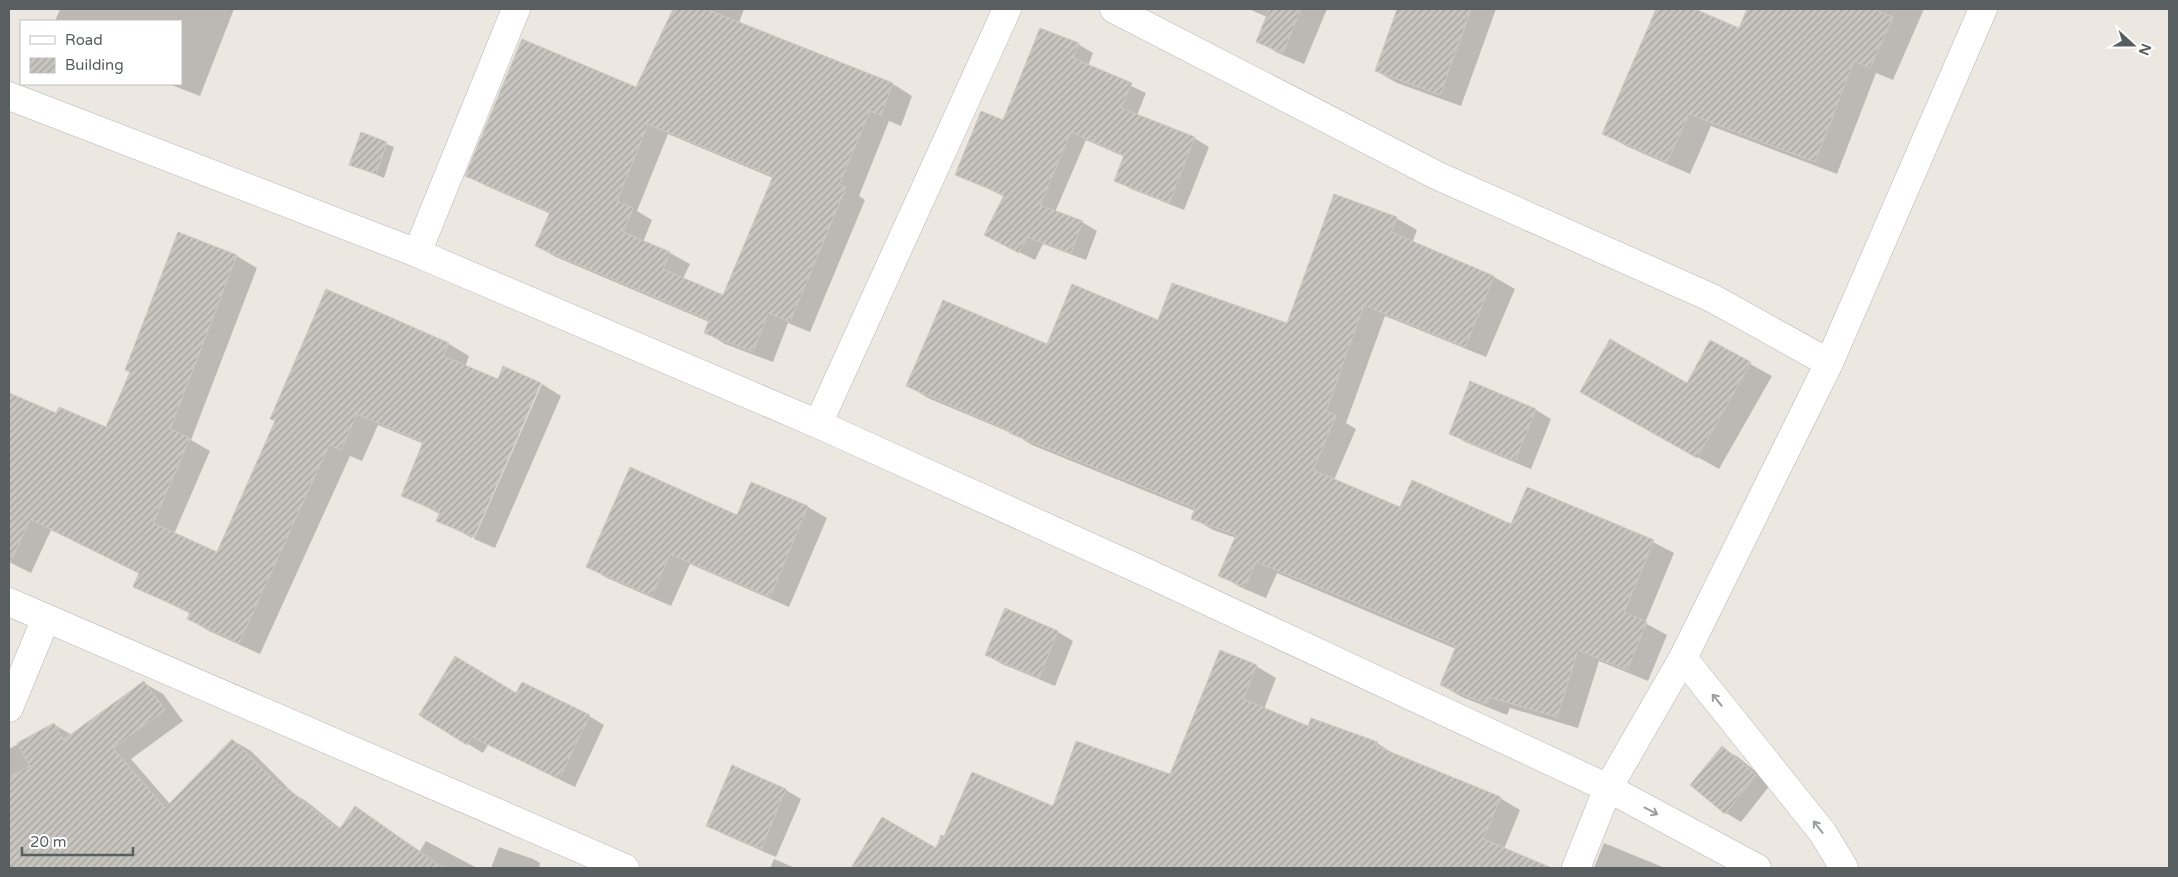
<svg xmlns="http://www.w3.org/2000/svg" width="2178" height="877" font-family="'Varela Round',sans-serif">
<defs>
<pattern id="building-hatch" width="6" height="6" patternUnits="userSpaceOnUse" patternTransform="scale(1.25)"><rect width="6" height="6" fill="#c8c5c0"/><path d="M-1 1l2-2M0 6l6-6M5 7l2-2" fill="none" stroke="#a5a39f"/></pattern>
</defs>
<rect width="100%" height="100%" fill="#ece8e1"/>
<path fill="#0003" fill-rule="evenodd" d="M 60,9 L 234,9 L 200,96 L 169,84 L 181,84 L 181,21 L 55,21 Z
M 674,9 L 744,9 L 739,23 L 893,84 L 912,96 L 901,126 L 889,121 L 859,196 L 865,200 L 810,332 L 788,323 L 773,362 L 725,344 L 705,332 L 709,322 L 556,257 L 536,246 L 551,214 L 486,186 L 467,175 L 637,89 ZM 668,134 L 773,178 L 724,296 L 683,279 L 690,264 L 670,253 L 643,242 L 652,220 L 637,211 Z
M 1249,9 L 1327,9 L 1304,64 L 1278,53 L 1257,41 L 1267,17 Z
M 1398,9 L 1496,9 L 1461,106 L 1397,83 L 1376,71 Z
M 1658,9 L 1692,9 L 1739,29 L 1748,9 L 1924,9 L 1893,80 L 1876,73 L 1837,174 L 1711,126 L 1690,174 L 1626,146 L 1603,133 Z
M 1078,44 L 1093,53 L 1088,66 L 1146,93 L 1137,115 L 1194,138 L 1209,147 L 1184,210 L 1131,189 L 1116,180 L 1125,157 L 1086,140 L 1055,212 L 1082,222 L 1097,231 L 1086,260 L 1043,244 L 1035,260 L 1001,243 L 1005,197 L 957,174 Z
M 361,134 L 394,147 L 384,178 L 351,164 Z
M 1396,218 L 1417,230 L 1412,243 L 1494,277 L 1515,289 L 1486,357 L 1385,316 L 1346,423 L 1356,429 L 1334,480 L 1401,508 L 1512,525 L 1528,489 L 1653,542 L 1674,553 L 1645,623 L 1667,635 L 1648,681 L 1599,661 L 1578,728 L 1510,708 L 1507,715 L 1462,697 L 1441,685 L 1456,649 L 1277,573 L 1266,598 L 1240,587 L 1220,575 L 1236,538 L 1213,530 L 1193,518 L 1195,511 L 1032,445 L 1016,435 L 928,398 L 908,386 L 1047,346 L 1159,322 L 1288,325 Z
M 237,256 L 257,268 L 191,440 L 210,451 L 174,534 L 217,554 L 276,422 L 449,344 L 469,356 L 465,367 L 498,381 L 504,368 L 541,384 L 539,384 L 472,538 L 438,520 L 440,514 L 402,495 L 424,444 L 378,425 L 362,461 L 350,456 L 260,654 L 209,631 L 188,619 L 191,614 L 134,586 L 140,574 L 51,530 L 31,573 L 9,562 L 9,395 L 57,415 L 107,429 Z
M 1710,342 L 1772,376 L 1719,469 L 1582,392 L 1688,384 Z
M 1471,383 L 1536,410 L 1551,419 L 1531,469 L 1465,442 L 1450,433 Z
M 542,384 L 561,396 L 495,548 L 474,539 Z
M 808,507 L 827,518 L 789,607 L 690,564 L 671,606 L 607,578 L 588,567 L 737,516 Z
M 1005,610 L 1058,632 L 1073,641 L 1055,686 L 1002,664 L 986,655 Z
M 1256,666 L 1276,678 L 1264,709 L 1309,727 L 1377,743 L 1397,756 L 1500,798 L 1520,810 L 1504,849 L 1522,860 L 1519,868 L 853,868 L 882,819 L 936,850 L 1054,808 L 1170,776 Z
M 144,683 L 163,694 L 183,721 L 131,759 L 170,804 L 232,740 L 251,751 L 294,794 L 306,801 L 341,829 L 356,808 L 420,851 L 426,841 L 477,868 L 9,868 L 9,845 L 18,838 L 9,822 L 9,749 L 53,724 L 72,735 Z
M 517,695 L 589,716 L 604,725 L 575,787 L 488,745 L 483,753 L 420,715 Z
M 1722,748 L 1738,757 L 1771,784 L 1741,822 L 1726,813 Z
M 732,767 L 786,790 L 801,799 L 776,857 L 723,834 L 707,825 Z
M 1604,843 L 1665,868 L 1594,868 Z
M 499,847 L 533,859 L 540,863 L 539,868 L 491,868 Z
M 774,859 L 795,868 L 770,868 Z"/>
<path fill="url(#building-hatch)" stroke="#d0c8bf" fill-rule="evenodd" d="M 673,9 L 706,9 L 893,83 L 881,115 L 870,111 L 839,185 L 846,187 L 790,322 L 768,313 L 753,352 L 704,333 L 709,320 L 535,246 L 550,212 L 465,176 L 522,39 L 636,87 ZM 648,124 L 773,176 L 723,295 L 663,269 L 670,252 L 623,232 L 633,208 L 617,201 Z
M 1269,9 L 1301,9 L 1283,53 L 1256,42 Z
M 1397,9 L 1471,9 L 1440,95 L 1375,71 Z
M 1656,9 L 1695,9 L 1739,28 L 1747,9 L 1874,9 L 1893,17 L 1870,68 L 1854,61 L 1815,162 L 1689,114 L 1667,162 L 1602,134 Z
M 1040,28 L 1079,43 L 1073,58 L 1132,83 L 1121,108 L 1195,137 L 1169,203 L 1114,181 L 1124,155 L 1071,132 L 1040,205 L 1083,221 L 1071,253 L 1027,237 L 1019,253 L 984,235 L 1004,195 L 955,175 L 981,111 L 1003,120 Z
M 361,132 L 387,142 L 376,174 L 349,165 Z
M 1334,194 L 1397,217 L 1391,232 L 1494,276 L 1465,347 L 1364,305 L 1326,411 L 1336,416 L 1313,470 L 1400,507 L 1412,480 L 1511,524 L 1527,487 L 1654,540 L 1624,612 L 1647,622 L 1627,670 L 1578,650 L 1557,717 L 1489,697 L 1486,704 L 1440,685 L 1456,646 L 1343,597 L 1256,562 L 1245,587 L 1218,576 L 1236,535 L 1191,519 L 1195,508 L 1009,433 L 1010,431 L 906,386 L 943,300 L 1047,344 L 1072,284 L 1158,320 L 1172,283 L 1287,323 Z
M 178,232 L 237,255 L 170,429 L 190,438 L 153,523 L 217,552 L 275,421 L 270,419 L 326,289 L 449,343 L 443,356 L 498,379 L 503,366 L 541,383 L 474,537 L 436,521 L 440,512 L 401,496 L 423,442 L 357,414 L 341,450 L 329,445 L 239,643 L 187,619 L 190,612 L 133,587 L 139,573 L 30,519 L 9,566 L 9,393 L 56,413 L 59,407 L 106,427 L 130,372 L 125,370 Z
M 1610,339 L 1687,383 L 1710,340 L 1751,362 L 1697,458 L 1580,392 Z
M 1470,381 L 1536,409 L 1515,461 L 1449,434 Z
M 630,467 L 737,515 L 751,482 L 808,506 L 770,597 L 670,554 L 652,596 L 586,567 Z
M 1005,608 L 1058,631 L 1039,678 L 985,655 Z
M 1220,650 L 1257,665 L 1243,699 L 1308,726 L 1311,718 L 1378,742 L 1376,746 L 1501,797 L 1483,839 L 1552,868 L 851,868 L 882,817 L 936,848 L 941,835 L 944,836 L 972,772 L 1053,806 L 1076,741 L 1170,774 Z
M 455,656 L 516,693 L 522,682 L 590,715 L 559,779 L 472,737 L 467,745 L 419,715 Z
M 144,681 L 165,710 L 113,748 L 165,808 L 232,739 L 285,791 L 287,788 L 339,830 L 355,806 L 443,868 L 9,868 L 9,777 L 30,766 L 17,743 L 54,723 L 63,740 Z
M 1722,746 L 1756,775 L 1725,814 L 1690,785 Z
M 732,765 L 786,789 L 761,849 L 706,826 Z"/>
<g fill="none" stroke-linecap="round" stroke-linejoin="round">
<g stroke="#b2b5b8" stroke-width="29">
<path id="minor" d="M 1114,9 L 1438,176 L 1712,298 L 1829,363
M 9,96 L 417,253 L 818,424 L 1154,576 L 1608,788 L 1757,868
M 417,253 L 516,9
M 818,424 L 1007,9
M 9,602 L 625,868
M 1683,658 L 1823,833 L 1844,868
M 9,708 L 46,618
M 1576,868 L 1608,788 L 1683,658 L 1829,363 L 1983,9"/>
</g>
<use href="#minor" stroke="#fff" stroke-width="28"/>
</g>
<defs><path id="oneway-shaft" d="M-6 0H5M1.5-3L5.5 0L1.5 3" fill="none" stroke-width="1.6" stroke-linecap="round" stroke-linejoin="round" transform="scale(1.25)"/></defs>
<g stroke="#9b9ea0">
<use href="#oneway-shaft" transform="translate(1717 700) rotate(-129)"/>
<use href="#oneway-shaft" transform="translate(1651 811) rotate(28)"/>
<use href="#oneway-shaft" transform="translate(1818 827) rotate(-128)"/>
</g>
<rect width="2178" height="877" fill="none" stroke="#595e61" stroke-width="20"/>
<rect x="20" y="20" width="162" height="65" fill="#ffffff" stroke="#bdbfc0"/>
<rect x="30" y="36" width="25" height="8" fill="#ffffff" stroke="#bdbfc0"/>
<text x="65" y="45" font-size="15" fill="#595e61">Road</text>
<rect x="30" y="58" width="25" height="15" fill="url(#building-hatch)" stroke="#bdbfc0"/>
<text x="65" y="70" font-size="15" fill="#595e61">Building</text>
<g transform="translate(2133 45) rotate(111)" stroke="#ffffff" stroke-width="4" paint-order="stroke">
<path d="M0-4L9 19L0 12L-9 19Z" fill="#595e61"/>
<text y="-8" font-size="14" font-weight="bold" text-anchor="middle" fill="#595e61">N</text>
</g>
<path d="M22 847v8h111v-8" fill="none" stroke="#595e61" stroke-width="2.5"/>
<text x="30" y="847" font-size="15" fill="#595e61" stroke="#ffffff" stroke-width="4" paint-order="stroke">20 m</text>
</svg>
